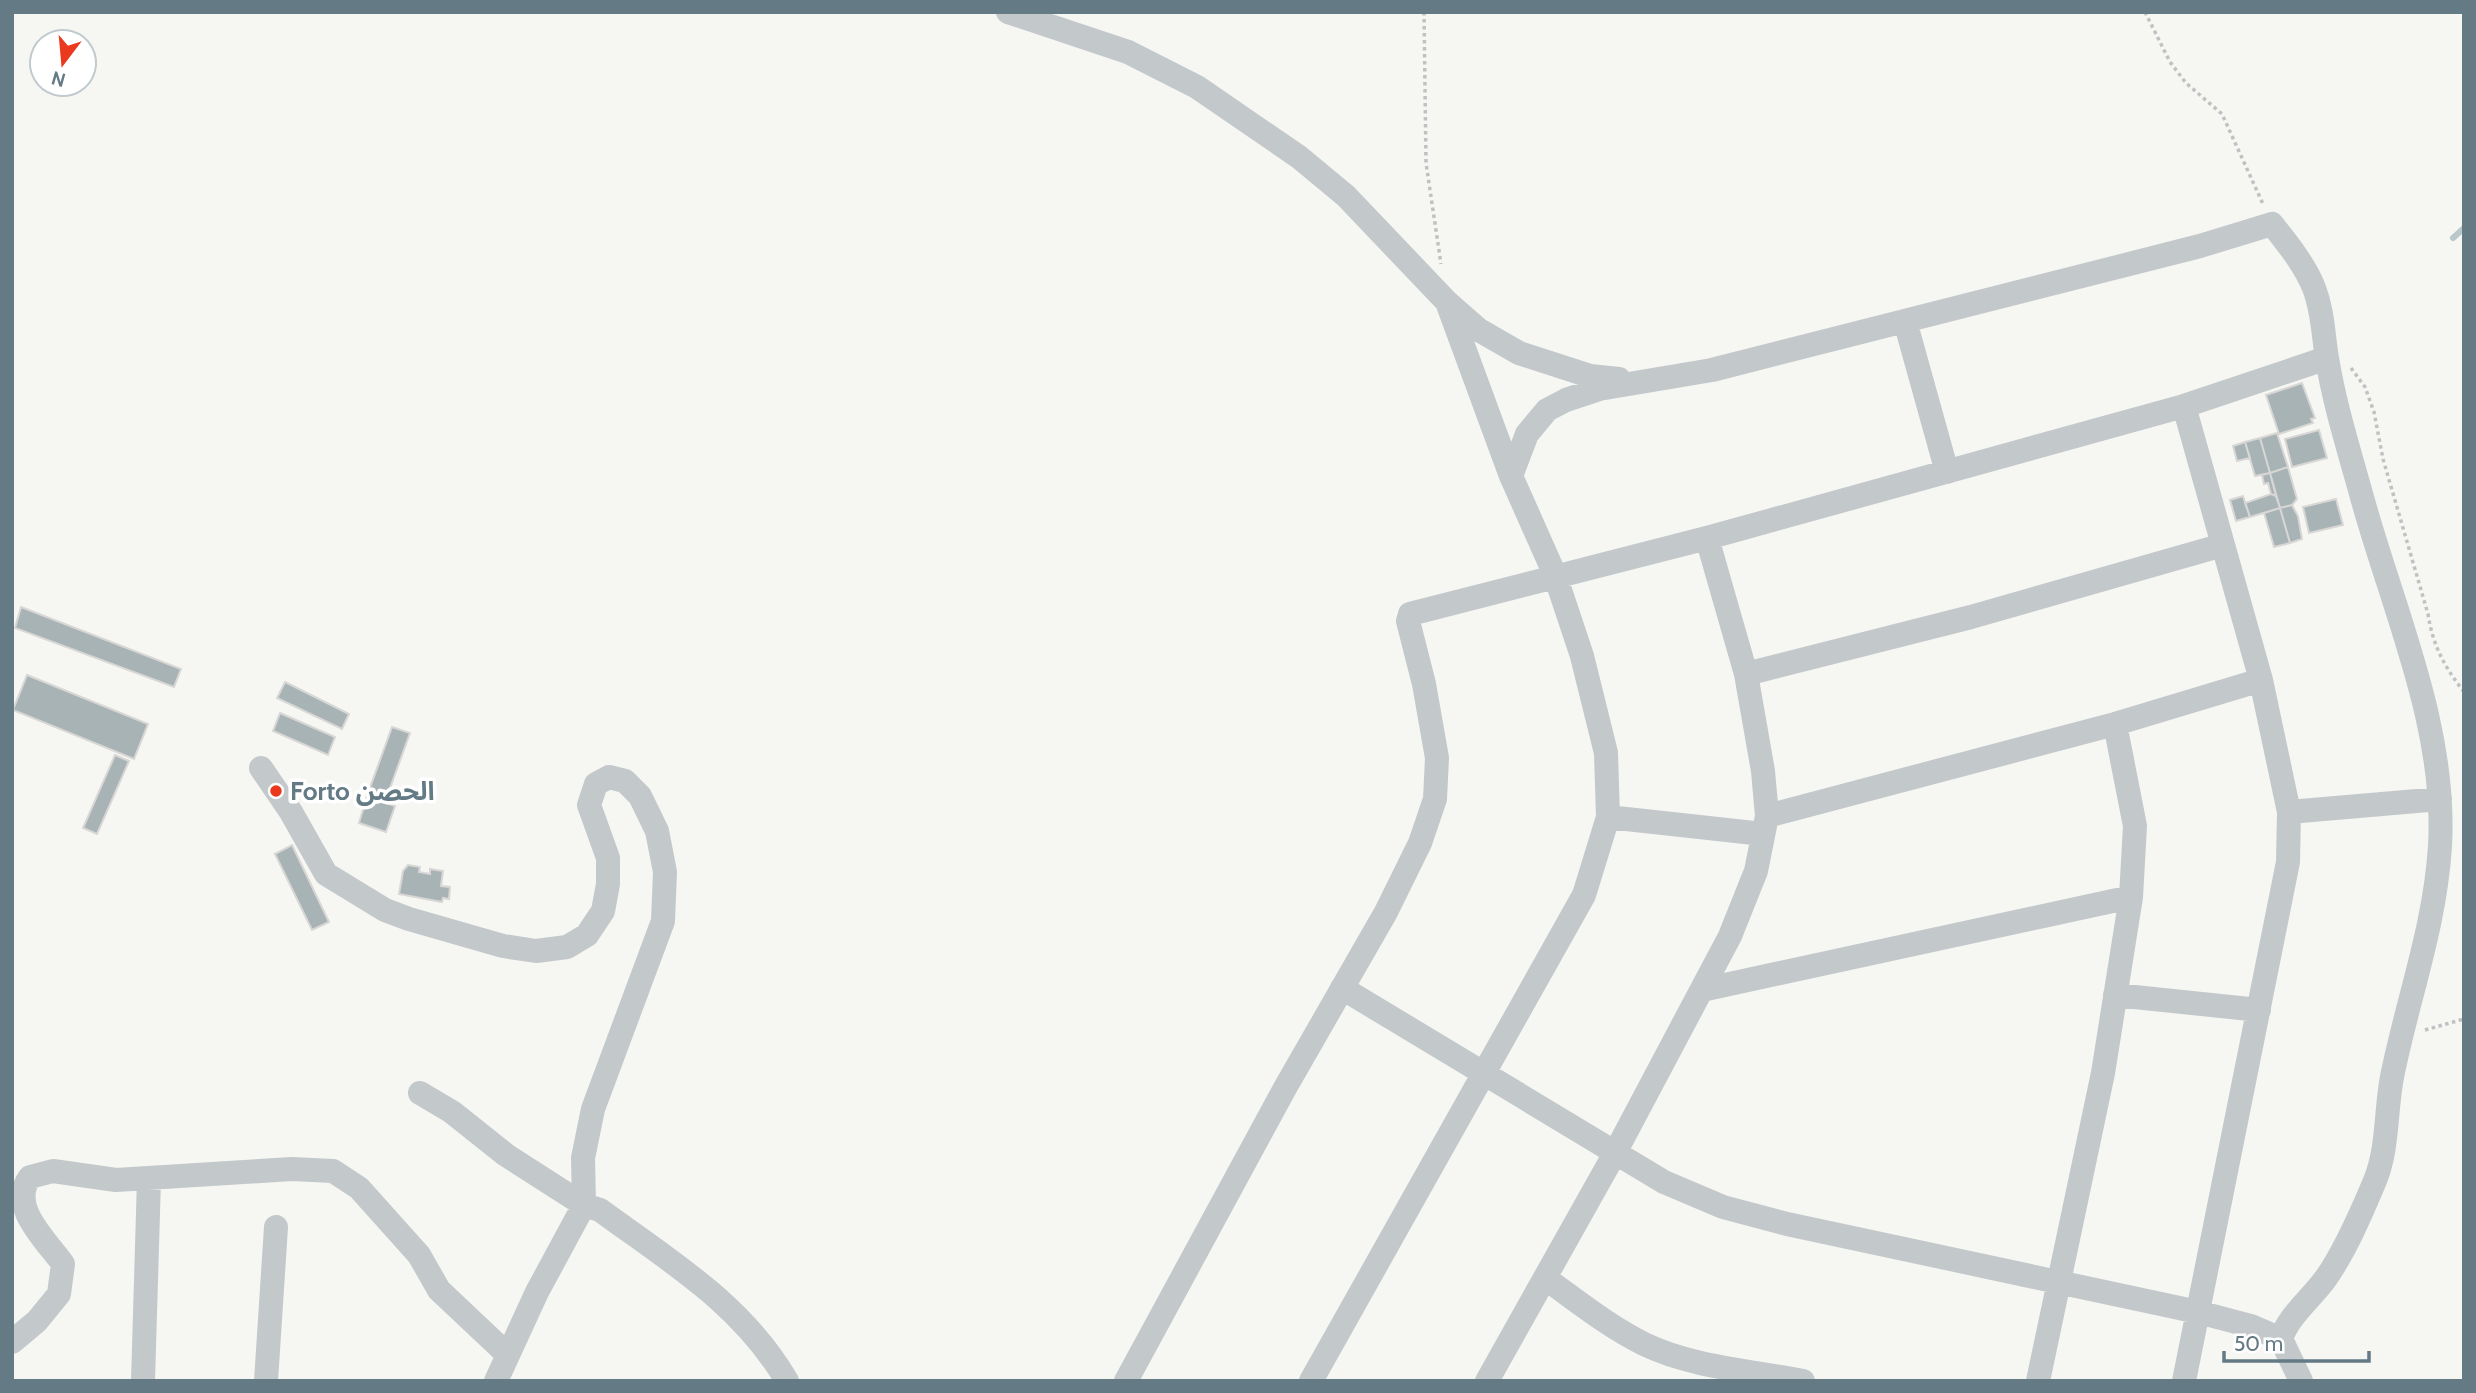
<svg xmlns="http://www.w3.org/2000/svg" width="2476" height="1393" font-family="Cabin,'Noto Sans Arabic',sans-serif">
<rect width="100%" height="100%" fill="#f6f6f3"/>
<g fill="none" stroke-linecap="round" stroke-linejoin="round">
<path stroke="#b9c8ca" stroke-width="6" d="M 2453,238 L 2464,228"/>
</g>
<path fill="#a8b3b6" stroke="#d8d7d5" stroke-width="2" d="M 2302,383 L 2315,418 L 2311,419 L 2313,423 L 2279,434 L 2266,395 Z
M 2319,430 L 2327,458 L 2292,467 L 2285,439 Z
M 2277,433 L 2288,467 L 2270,473 L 2260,438 Z
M 2260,438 L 2270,473 L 2255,476 L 2245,442 Z
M 2245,442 L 2250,458 L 2237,461 L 2233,446 Z
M 2288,467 L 2297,499 L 2292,505 L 2280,508 L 2270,473 Z
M 2270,473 L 2276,496 L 2271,494 L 2268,483 L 2264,484 L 2262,475 Z
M 2271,494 L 2276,496 L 2280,508 L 2250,517 L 2245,503 Z
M 2243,496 L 2250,517 L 2236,521 L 2230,500 Z
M 2336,499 L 2343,525 L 2309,533 L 2303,507 Z
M 2292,505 L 2298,516 L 2302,539 L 2290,543 L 2280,508 Z
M 2280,508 L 2290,543 L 2274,547 L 2264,513 Z
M 21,607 L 181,669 L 174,687 L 15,628 Z
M 27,675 L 148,724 L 134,759 L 13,710 Z
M 285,682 L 349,714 L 342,729 L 277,698 Z
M 280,713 L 335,737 L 328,755 L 273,731 Z
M 392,727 L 410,733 L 385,802 L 367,796 Z
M 115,755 L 129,761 L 97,834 L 83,828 Z
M 367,796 L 395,806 L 386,832 L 359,823 Z
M 292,845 L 329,922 L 312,930 L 275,854 Z
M 408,865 L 420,867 L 419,872 L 430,874 L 430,869 L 443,871 L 441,886 L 450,887 L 449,899 L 443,898 L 442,902 L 399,894 L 403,871 Z"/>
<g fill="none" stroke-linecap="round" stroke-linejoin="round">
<path stroke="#bfc1c3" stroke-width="3.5" stroke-dasharray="3.5 3.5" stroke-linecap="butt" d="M 1424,12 L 1426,163 L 1441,264
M 2145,12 L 2170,62 L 2186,83 L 2222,114 L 2263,204
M 2351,368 L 2365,387 L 2374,412 L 2383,459 L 2428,614 C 2433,646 2444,666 2464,692
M 2425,1030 L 2464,1019"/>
<path stroke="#c3c8ca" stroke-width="24" d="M 1008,12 L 1128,52 L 1197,87 L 1299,157 L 1346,196 L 1447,302 L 1479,330 L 1519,353 L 1590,376 L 1619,379
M 1905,321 L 1947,472
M 2184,406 L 2327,358
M 1511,476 L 1527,434 L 1547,410 L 1566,400 L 1599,389 L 1712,370 L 2200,246 L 2272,224 C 2287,243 2305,265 2314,288 C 2323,311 2323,334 2327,358 C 2334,402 2348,447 2360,490 C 2391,606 2447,724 2440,846 C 2435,926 2409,995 2393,1072 C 2385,1108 2389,1149 2374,1183 C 2361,1214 2345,1251 2326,1278 C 2311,1299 2289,1315 2281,1339 L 2301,1381
M 1746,674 L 1971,617 L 2223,545
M 261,768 L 291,812 L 326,874 L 385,910 L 409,919 L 503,946 L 536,951 L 567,947 L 587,935 L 603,911 L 608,884 L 608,858 L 589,805 L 596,784 L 609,777 L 625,781 L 640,796 L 657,831 L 665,872 L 663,921 L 593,1109 L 583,1158 L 584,1205 L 600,1210 C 671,1262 742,1304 787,1381
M 2289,812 L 2440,799
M 1767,816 L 2115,724 L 2261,680
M 1608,817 L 1763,834
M 1342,988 L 1664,1182 L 1723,1207 L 1787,1224 L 2198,1312 L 2251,1326 L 2281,1339
M 1702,990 L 2131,897
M 2115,995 L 2259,1010
M 420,1093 L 452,1112 L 506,1155 L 584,1205 L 537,1292 L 496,1381
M 1545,1278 C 1577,1301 1608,1326 1644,1344 C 1691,1367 1752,1371 1803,1381
M 12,1342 L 37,1321 L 59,1294 L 63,1264 C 46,1240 8,1206 30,1177 L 53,1171 L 116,1180 L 292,1169 L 333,1171 L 359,1188 L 419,1255 L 439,1290 L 508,1355
M 143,1381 L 149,1179
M 266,1381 L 276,1227
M 1126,1381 L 1285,1088 L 1386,912 L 1420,843 L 1435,799 L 1437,758 L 1424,684 L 1408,621 L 1410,614 L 1707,538 L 2184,406 L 2261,680 L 2289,812 L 2288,862 L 2184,1381
M 1311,1381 L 1584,895 L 1608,817 L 1606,753 L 1582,656 L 1555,575 L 1511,476 L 1447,302
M 1487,1381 L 1615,1153 L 1730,936 L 1756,871 L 1767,816 L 1763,771 L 1746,674 L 1707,538
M 2038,1381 L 2103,1073 L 2131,897 L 2135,826 L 2115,724"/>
</g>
<circle fill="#eb391e" stroke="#fff" stroke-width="2.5" cx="276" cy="791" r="7"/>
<g text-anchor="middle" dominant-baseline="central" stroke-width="7" stroke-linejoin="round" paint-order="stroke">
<g font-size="26" font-weight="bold" fill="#647a85" stroke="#fff" text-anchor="start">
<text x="290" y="791">Forto الحصن</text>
</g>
</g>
<rect width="2476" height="1393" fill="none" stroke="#647a85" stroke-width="28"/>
<g transform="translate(63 63) rotate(196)"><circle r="33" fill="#ffffff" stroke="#c1cace" stroke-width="2"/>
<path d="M0-5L12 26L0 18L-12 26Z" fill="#eb391e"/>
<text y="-10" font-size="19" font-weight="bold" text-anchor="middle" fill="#647a85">N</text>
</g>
<path d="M2224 1351v10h145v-10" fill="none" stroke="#647a85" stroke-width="3.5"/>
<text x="2234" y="1351" font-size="21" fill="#647a85" stroke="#ffffff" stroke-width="5" paint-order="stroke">50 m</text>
</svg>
